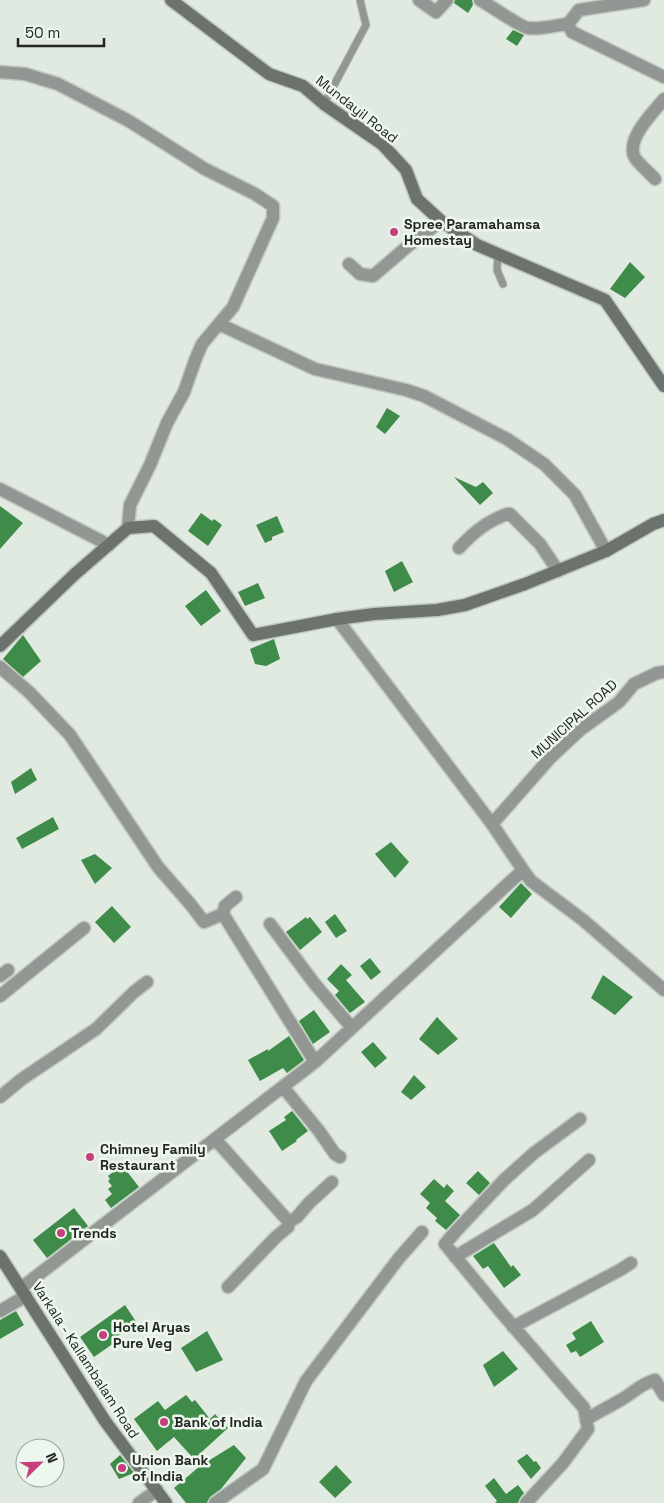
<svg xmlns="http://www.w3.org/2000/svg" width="664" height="1503" font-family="'Space Grotesk',sans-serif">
<rect width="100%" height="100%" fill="#e0eae0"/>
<path fill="#3e8b4a" d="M 455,0 L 472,0 L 473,5 L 468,13 L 454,3 Z
M 513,30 L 524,35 L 517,46 L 506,39 Z
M 630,262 L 645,277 L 625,298 L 610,289 Z
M 387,408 L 400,416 L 385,434 L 376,427 Z
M 454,477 L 476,487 L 483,482 L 493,493 L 480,505 Z
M 0,506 L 23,523 L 0,549 Z
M 201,513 L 212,521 L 214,519 L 222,525 L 208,546 L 188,531 Z
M 277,516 L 284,532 L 272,537 L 272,540 L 265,543 L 256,525 Z
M 402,561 L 413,582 L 394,592 L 385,571 Z
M 258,583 L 265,598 L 245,606 L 238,592 Z
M 206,590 L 221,611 L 201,626 L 185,606 Z
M 23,635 L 41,661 L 23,677 L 3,659 Z
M 274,639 L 280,659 L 266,666 L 255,664 L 250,649 Z
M 31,768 L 37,780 L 15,794 L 11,782 Z
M 53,817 L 59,829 L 22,849 L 16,838 Z
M 391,842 L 409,862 L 395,878 L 375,854 Z
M 95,854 L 112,868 L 95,884 L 81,860 Z
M 521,883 L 532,894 L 511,918 L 499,907 Z
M 112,906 L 131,927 L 114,943 L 95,922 Z
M 335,914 L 347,931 L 336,938 L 325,922 Z
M 306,917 L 307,919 L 310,917 L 322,932 L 300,950 L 286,932 Z
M 370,958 L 381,972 L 371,980 L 360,966 Z
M 341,964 L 352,975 L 346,980 L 365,1002 L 350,1013 L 335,995 L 339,991 L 327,979 Z
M 603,975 L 633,997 L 615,1015 L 591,998 Z
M 314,1010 L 330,1032 L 313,1044 L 299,1021 Z
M 437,1017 L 458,1039 L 438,1055 L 419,1039 Z
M 289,1036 L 304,1060 L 287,1073 L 283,1068 L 260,1081 L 248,1060 L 268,1049 L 268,1051 Z
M 373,1042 L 387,1058 L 375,1068 L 361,1052 Z
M 414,1075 L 426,1087 L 411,1100 L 401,1092 Z
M 292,1111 L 308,1131 L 296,1140 L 297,1141 L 282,1151 L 269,1131 L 286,1120 L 284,1117 Z
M 122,1165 L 139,1187 L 111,1208 L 105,1200 L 112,1194 L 108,1189 L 112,1186 L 108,1181 L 110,1179 L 108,1176 Z
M 478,1171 L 490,1183 L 479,1195 L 466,1183 Z
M 434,1179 L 444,1188 L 447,1184 L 454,1191 L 445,1201 L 460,1215 L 446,1230 L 435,1221 L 437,1218 L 426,1208 L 430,1203 L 420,1194 Z
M 74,1208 L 88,1226 L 47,1258 L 33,1240 Z
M 494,1243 L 511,1267 L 513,1265 L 521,1275 L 504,1288 L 488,1266 L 483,1269 L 473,1256 Z
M 125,1305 L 137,1323 L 112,1340 L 114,1343 L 94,1357 L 80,1337 Z
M 16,1311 L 24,1325 L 0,1339 L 0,1320 Z
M 591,1321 L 604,1342 L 580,1357 L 576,1351 L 571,1353 L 566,1345 L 576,1339 L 572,1333 Z
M 207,1331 L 223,1360 L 196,1372 L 181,1348 Z
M 503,1351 L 518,1369 L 494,1387 L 483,1365 Z
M 186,1395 L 192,1402 L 195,1400 L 210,1419 L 215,1414 L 228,1428 L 194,1459 L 174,1437 L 157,1451 L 134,1419 L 158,1401 L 165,1410 Z
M 234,1445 L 246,1458 L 221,1489 L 210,1497 L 207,1503 L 186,1503 L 174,1488 L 200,1466 Z
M 527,1454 L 534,1462 L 536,1461 L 541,1468 L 531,1479 L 517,1461 Z
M 120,1455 L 134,1473 L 119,1479 L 110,1464 Z
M 336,1465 L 352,1482 L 335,1498 L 319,1482 Z
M 494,1478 L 506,1494 L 518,1485 L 524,1493 L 520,1498 L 518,1503 L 495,1503 L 497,1501 L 485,1486 Z"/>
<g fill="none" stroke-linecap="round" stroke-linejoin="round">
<g stroke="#bec7be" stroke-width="9">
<path id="lane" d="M 324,104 L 366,25 L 360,0
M 498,254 L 497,270 L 503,284"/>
</g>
<g stroke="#bec7be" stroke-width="15">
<path id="street" d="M 419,0 L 436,12 L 447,0
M 480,0 C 489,5 521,27 528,28 C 541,30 555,25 568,24 L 572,32 L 664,77
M 568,24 L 579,10 L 644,0
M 0,72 L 25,74 L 58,84 L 129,121 L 205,169 L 255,194 L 273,206 L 273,218 L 233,307 L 202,344 L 196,358 L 184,392 L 167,423 L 150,465 L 130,505 L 128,528
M 655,179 C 650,173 637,163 634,156 C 627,137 653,113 664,99
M 349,264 L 360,274 L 373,276 L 408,246 L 441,221
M 219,324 L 315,369 L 406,390 L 424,396 L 507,439 L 544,464 L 575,495 L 606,551
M 0,489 L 109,545
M 459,548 C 474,532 486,522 507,514 L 510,514 L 540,544 L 558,571
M 0,667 L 29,692 L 70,735 L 158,867 L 191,905 L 204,922 L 223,914
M 492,824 L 551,757 L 580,730 L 619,702 L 634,684 L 657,673 L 664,672
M 523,870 L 531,881 L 583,920 L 664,990
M 236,897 L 225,906 L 223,914 L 315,1062
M 270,924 L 314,983 L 352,1028
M 0,976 L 8,970
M 0,996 L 84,928
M 283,1087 L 319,1131 L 335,1154 L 340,1157
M 0,1097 L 22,1079 L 96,1029 L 134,992 L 147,982
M 215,1139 L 289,1222 L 288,1227 L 276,1237 L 228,1287
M 289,1222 L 297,1217 L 309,1203 L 332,1182
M 455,1257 L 533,1210 L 589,1160
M 21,1288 L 315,1062 L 523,870 L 492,824 L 337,619
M 0,1311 L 26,1296
M 513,1327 L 620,1270 L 631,1263
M 586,1420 C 596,1413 607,1408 617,1402 C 630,1396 641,1383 655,1380 L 664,1395
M 139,1503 L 157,1490
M 215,1503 L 263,1469 L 306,1381 L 399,1258 L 422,1232
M 526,1503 L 563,1463 L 588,1429 L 584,1408 L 500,1311 L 445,1244 L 457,1230 L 504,1180 L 534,1153 L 580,1119"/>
</g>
<g stroke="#bec7be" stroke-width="15">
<path id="secondary" d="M 171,0 L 269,74 L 303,86 L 324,104 L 382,144 L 406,170 L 417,199 L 441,221 L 477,245 L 605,300 L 664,386
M 0,646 L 75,574 L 128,528 L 154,526 L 211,573 L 253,635 L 337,619 L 374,614 L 437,610 L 465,605 L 525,584 L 606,551 L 653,524 L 664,520
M 0,1256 L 105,1421 L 166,1503"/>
</g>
<use href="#lane" stroke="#939793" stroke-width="7"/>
<use href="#street" stroke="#939793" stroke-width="12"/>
<use href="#secondary" stroke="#6c726c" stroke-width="12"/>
</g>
<g fill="#c63e7b" stroke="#edf7ed" stroke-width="2">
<circle cx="394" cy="232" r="5"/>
<circle cx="90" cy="1157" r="5"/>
<circle cx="61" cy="1233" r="5"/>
<circle cx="103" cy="1335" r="5"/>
<circle cx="164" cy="1422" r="5"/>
<circle cx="122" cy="1468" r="5"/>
</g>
<g text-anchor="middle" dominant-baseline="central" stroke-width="5" stroke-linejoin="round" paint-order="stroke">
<g font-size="14" fill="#232723" stroke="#edf7ed">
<text transform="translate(357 109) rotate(38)">Mundayil Road</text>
<text transform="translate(574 719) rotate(-42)">MUNICIPAL ROAD</text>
<text transform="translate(86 1360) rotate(57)">Varkala - Kallambalam Road</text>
</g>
<g font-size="14" font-weight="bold" fill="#232723" stroke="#edf7ed" text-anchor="start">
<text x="404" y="224">Spree Paramahamsa<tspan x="404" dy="16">Homestay</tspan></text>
<text x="100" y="1149">Chimney Family<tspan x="100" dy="16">Restaurant</tspan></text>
<text x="71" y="1233">Trends</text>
<text x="113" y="1327">Hotel Aryas<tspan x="113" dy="16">Pure Veg</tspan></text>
<text x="174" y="1422">Bank of India</text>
<text x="132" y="1460">Union Bank<tspan x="132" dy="16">of India</tspan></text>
</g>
</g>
<g transform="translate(40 1463) rotate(67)"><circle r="24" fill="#edf7ed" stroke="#9ca49c"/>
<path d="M0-4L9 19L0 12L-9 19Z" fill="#c63e7b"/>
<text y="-8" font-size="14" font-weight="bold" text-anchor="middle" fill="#232723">N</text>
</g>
<path d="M18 38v8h86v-8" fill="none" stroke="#232723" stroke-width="2.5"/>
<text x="25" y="38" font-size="15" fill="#232723" stroke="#edf7ed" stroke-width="4" paint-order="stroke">50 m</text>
</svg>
